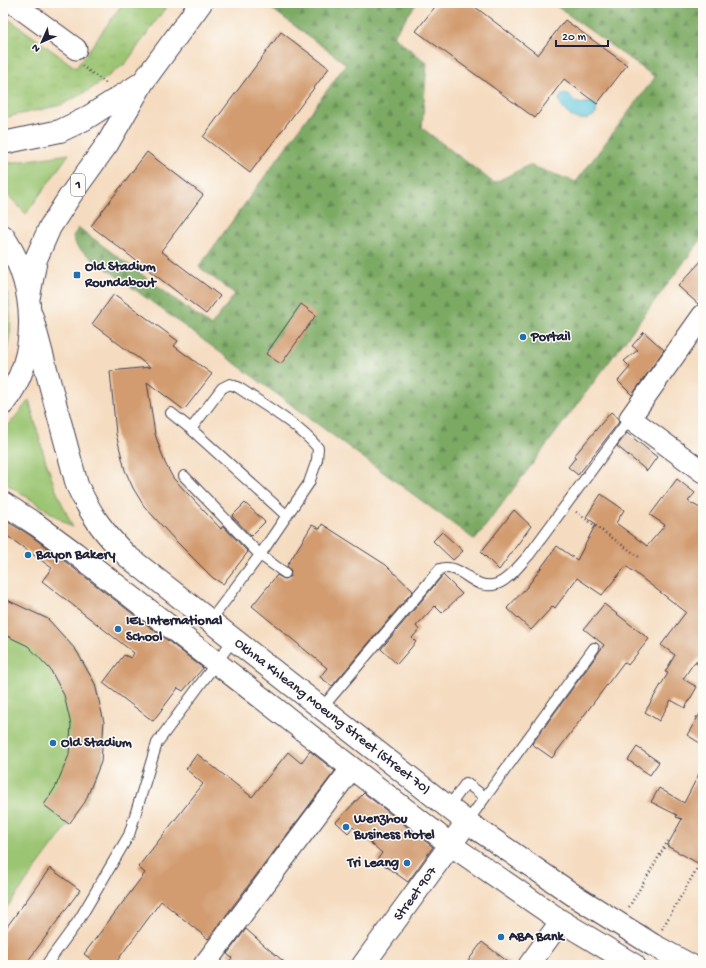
<svg xmlns="http://www.w3.org/2000/svg" width="706" height="968" font-family="'Gochi Hand',sans-serif">
<defs>
<pattern id="forest-firs" width="22" height="20" patternUnits="userSpaceOnUse"><rect width="22" height="20" fill="#7caa64"/><path d="M5 1l3.5 6h-7zM16 11l3.5 6h-7z" fill="#658a54"/></pattern>
<pattern id="park-tufts" width="24" height="20" patternUnits="userSpaceOnUse"><rect width="24" height="20" fill="#9bc572"/><path d="M3 7l-1-3M5 7V3M7 7l1-3M15 17l-1-3M17 17v-4M19 17l1-3" fill="none" stroke="#85a964"/></pattern>
</defs>
<rect width="100%" height="100%" fill="#fdfcf7"/>
<filter id="ink" filterUnits="userSpaceOnUse"><feTurbulence type="fractalNoise" baseFrequency=".025" numOctaves="2"/><feDisplacementMap in="SourceGraphic" scale="8" xChannelSelector="R" yChannelSelector="G"/><feConvolveMatrix kernelMatrix="1 2 1 2 8 2 1 2 1" color-interpolation-filters="sRGB"/></filter>
<filter id="wash" filterUnits="userSpaceOnUse"><feTurbulence type="fractalNoise" baseFrequency=".012" numOctaves="4" result="noise"/><feDisplacementMap in="SourceGraphic" scale="16" xChannelSelector="R" yChannelSelector="G"/><feGaussianBlur stdDeviation="0.9" result="paint"/><feColorMatrix in="noise" values="0 0 0 0 0 0 0 0 0 0 0 0 0 0 0 0 0 1.4 0 .05"/><feComposite in="paint" operator="in"/></filter>
<g filter="url(#wash)">
<rect width="100%" height="100%" fill="#f5dcc0"/>
<path fill="#9bc572" stroke="#5e7456" d="M 69,154 L 26,214 L 3,190 L 3,164 Z
M 3,278 C 12,303 14,336 3,361 Z
M 29,400 L 45,459 L 55,488 L 73,528 L 38,504 L 3,482 L 3,432 Z
M 3,599 L 48,619 L 77,650 L 95,684 L 104,723 L 102,762 L 85,802 L 3,913 Z"/>
<path fill="url(#forest-firs)" stroke="#4f6650" d="M 264,3 L 417,3 L 393,36 L 427,63 L 422,128 L 494,183 L 529,165 L 576,182 L 655,77 L 552,3 L 703,3 L 703,237 L 475,540 L 77,247 L 73,236 L 79,228 L 211,326 L 235,294 L 199,267 L 346,64 Z"/>
<path fill="url(#park-tufts)" stroke="#5e7456" d="M 123,3 L 160,3 L 166,7 L 126,63 L 91,89 L 61,105 L 3,118 L 3,15 L 76,68 Z"/>
<path fill="#5fc7dc" stroke="#40748c" d="M 564,93 L 570,95 C 580,111 585,98 597,105 L 596,114 C 582,126 562,116 559,98 Z"/>
<g id="blocks">
<path fill="#d29b6f" d="M 438,3 L 470,3 L 538,55 L 565,20 L 627,65 L 597,104 L 564,79 L 535,118 L 416,31 Z
M 281,32 L 329,68 L 250,173 L 203,137 Z
M 147,152 L 203,195 L 161,251 L 220,296 L 206,314 L 91,226 Z
M 703,259 L 703,303 L 698,304 L 678,286 Z
M 114,294 L 178,341 L 174,346 L 212,374 L 184,410 L 147,382 L 155,434 L 165,463 L 173,478 L 221,529 L 223,526 L 248,552 L 223,584 L 213,578 L 174,539 L 144,506 L 133,488 L 125,470 L 116,434 L 110,371 L 150,367 L 92,324 Z
M 301,304 L 316,315 L 281,364 L 266,354 Z
M 644,332 L 664,350 L 632,395 L 618,381 L 630,367 L 624,361 L 638,350 L 632,346 Z
M 611,412 L 618,418 L 619,422 L 578,475 L 568,467 L 576,457 L 574,456 Z
M 627,433 L 657,457 L 647,471 L 617,446 Z
M 677,479 L 695,493 L 688,501 L 703,510 L 703,654 L 693,664 L 683,679 L 697,687 L 685,708 L 671,700 L 659,721 L 645,712 L 668,673 L 665,672 L 675,655 L 661,645 L 686,612 L 626,566 L 602,595 L 577,578 L 555,608 L 553,606 L 531,630 L 507,608 L 527,587 L 557,546 L 577,560 L 596,524 L 586,517 L 601,494 L 624,510 L 616,523 L 647,546 L 665,525 L 650,515 Z
M 245,503 L 265,522 L 251,536 L 232,516 Z
M 514,510 L 531,526 L 499,570 L 481,552 Z
M 3,519 L 30,535 L 67,563 L 203,668 L 183,691 L 178,688 L 153,721 L 103,683 L 124,655 L 131,658 L 134,653 L 42,581 L 52,568 L 3,533 Z
M 322,524 L 386,565 L 413,591 L 332,686 L 320,677 L 327,668 L 252,606 L 277,575 L 284,579 L 290,577 L 291,571 L 287,566 L 312,525 L 320,529 Z
M 442,532 L 463,551 L 453,560 L 433,541 Z
M 443,575 L 462,594 L 442,613 L 435,606 L 416,626 L 419,630 L 412,638 L 416,642 L 397,664 L 381,649 Z
M 3,598 L 48,619 L 76,650 L 95,684 L 104,722 L 101,762 L 85,802 L 69,824 L 44,805 L 56,786 L 69,755 L 71,725 L 64,695 L 50,669 L 28,646 L 3,634 Z
M 604,604 L 649,639 L 628,665 L 624,662 L 552,758 L 532,744 L 604,645 L 584,629 Z
M 703,709 L 703,745 L 687,735 Z
M 637,747 L 659,762 L 650,775 L 628,760 Z
M 310,751 L 335,771 L 208,939 L 161,901 L 114,965 L 99,965 L 84,954 L 145,873 L 138,867 L 203,784 L 186,769 L 197,754 L 252,797 L 288,752 L 301,763 Z
M 703,766 L 703,866 L 667,846 L 682,819 L 676,817 L 677,815 L 651,802 L 659,788 L 684,803 Z
M 364,793 L 433,847 L 408,882 L 377,860 L 382,853 L 353,827 L 348,833 L 336,822 Z
M 50,868 L 80,890 L 25,965 L 3,965 L 3,932 Z
M 246,929 L 265,946 L 288,965 L 226,965 L 232,958 L 227,954 Z
M 482,942 L 512,965 L 465,965 Z"/>
</g>
</g>
<g filter="url(#ink)">
<use href="#blocks" fill-opacity="0" stroke="#423e4f" stroke-width="1"/>
<g fill="none" stroke-linecap="round" stroke-linejoin="round">
<g stroke="#423e4f" stroke-width="12">
<path id="lane" d="M 171,413 L 191,429 L 287,516
M 191,429 L 222,388 L 230,384 L 239,388 C 264,405 299,425 318,448 L 317,460 L 309,483 L 260,555 L 210,621
M 184,476 L 260,555 L 285,573
M 321,709 L 440,569 C 463,562 472,592 497,584 C 509,580 520,564 529,555 L 630,418
M 448,808 L 466,783 L 485,797
M 467,822 L 594,648
M 46,965 L 79,920 L 129,835 L 157,743 L 233,640"/>
</g>
<g stroke="#423e4f" stroke-width="23">
<path id="street" d="M 13,3 L 76,49
M 703,315 L 630,418 L 703,472
M 204,965 L 351,769
M 529,965 L 561,921"/>
</g>
<g stroke="#423e4f" stroke-width="24">
<path id="secondary" d="M 363,965 L 467,822"/>
</g>
<g stroke="#423e4f" stroke-width="24">
<path id="primary" d="M 32,317 L 77,485 C 91,515 103,532 127,556 L 467,822 L 575,896 L 653,945 L 690,965
M 3,503 L 37,525 L 75,553 L 451,845 L 561,921 L 634,965"/>
</g>
<g stroke="#423e4f" stroke-width="24">
<path id="highway" d="M 3,143 L 60,131 L 85,119 L 140,84
M 3,236 C 37,285 41,356 3,404
M 29,296 L 36,259 L 50,227 L 70,196 L 108,143 L 143,82 L 201,3"/>
</g>
<path stroke="#423e4f" stroke-width="2.5" stroke-dasharray="1 3" stroke-linecap="butt" d="M 82,66 L 106,83
M 576,512 L 639,557
M 696,663 L 703,667
M 696,717 L 703,721
M 629,907 L 668,841
M 662,929 L 703,858"/>
<use href="#lane" stroke="#fff" stroke-width="10"/>
<use href="#street" stroke="#fff" stroke-width="21"/>
<use href="#secondary" stroke="#fff" stroke-width="22"/>
<use href="#primary" stroke="#fff" stroke-width="22"/>
<use href="#highway" stroke="#fff" stroke-width="22"/>
</g>
</g>
<g fill="#1f6fb2" stroke="#fdfcf7" stroke-width="1.5">
<rect x="73" y="271" width="8" height="8" rx="2"/>
<circle cx="523" cy="337" r="4"/>
<circle cx="28" cy="555" r="4"/>
<circle cx="118" cy="629" r="4"/>
<circle cx="53" cy="743" r="4"/>
<circle cx="346" cy="827" r="4"/>
<circle cx="407" cy="863" r="4"/>
<circle cx="501" cy="937" r="4"/>
</g>
<g text-anchor="middle" dominant-baseline="central" stroke-width="3" stroke-linejoin="round" paint-order="stroke">
<rect fill="#fdfcf7" stroke="#646373" stroke-width="1" x="71" y="174" width="14" height="22" rx="3"/>
<g font-size="13" font-weight="bold" fill="#22223b">
<text x="78" y="185">1</text>
</g>
<g font-size="14" font-weight="bold" fill="#22223b" stroke="#fdfcf7" text-anchor="start">
<text x="85" y="267">Old Stadium<tspan x="85" dy="16">Roundabout</tspan></text>
<text x="531" y="337">Portail</text>
<text x="36" y="555">Bayon Bakery</text>
<text x="126" y="621">IEL International<tspan x="126" dy="16">School</tspan></text>
<text x="61" y="743">Old Stadium</text>
<text x="354" y="819">Wenzhou<tspan x="354" dy="16">Business Hotel</tspan></text>
<text x="399" y="863" text-anchor="end">Tri Leang</text>
<text x="509" y="937">ABA Bank</text>
</g>
<g font-size="14" fill="#22223b" stroke="#fdfcf7">
<text transform="translate(332 717) rotate(38)">Okhna Khleang Moeung Street (Street 70)</text>
<text transform="translate(416 894) rotate(-54)">Street 907</text>
</g>
</g>
<rect width="706" height="968" fill="none" stroke="#fdfcf7" stroke-width="16"/>
<g transform="translate(42 42) rotate(225)" stroke="#fdfcf7" stroke-width="3" paint-order="stroke">
<path d="M0-3L7 15L0 10L-7 15Z" fill="#22223b"/>
<text y="-6" font-size="11" font-weight="bold" text-anchor="middle" fill="#22223b">N</text>
</g>
<path d="M556 40v6h52v-6" fill="none" stroke="#22223b" stroke-width="2"/>
<text x="562" y="40" font-size="12" fill="#22223b" stroke="#fdfcf7" stroke-width="3" paint-order="stroke">20 m</text>
</svg>
